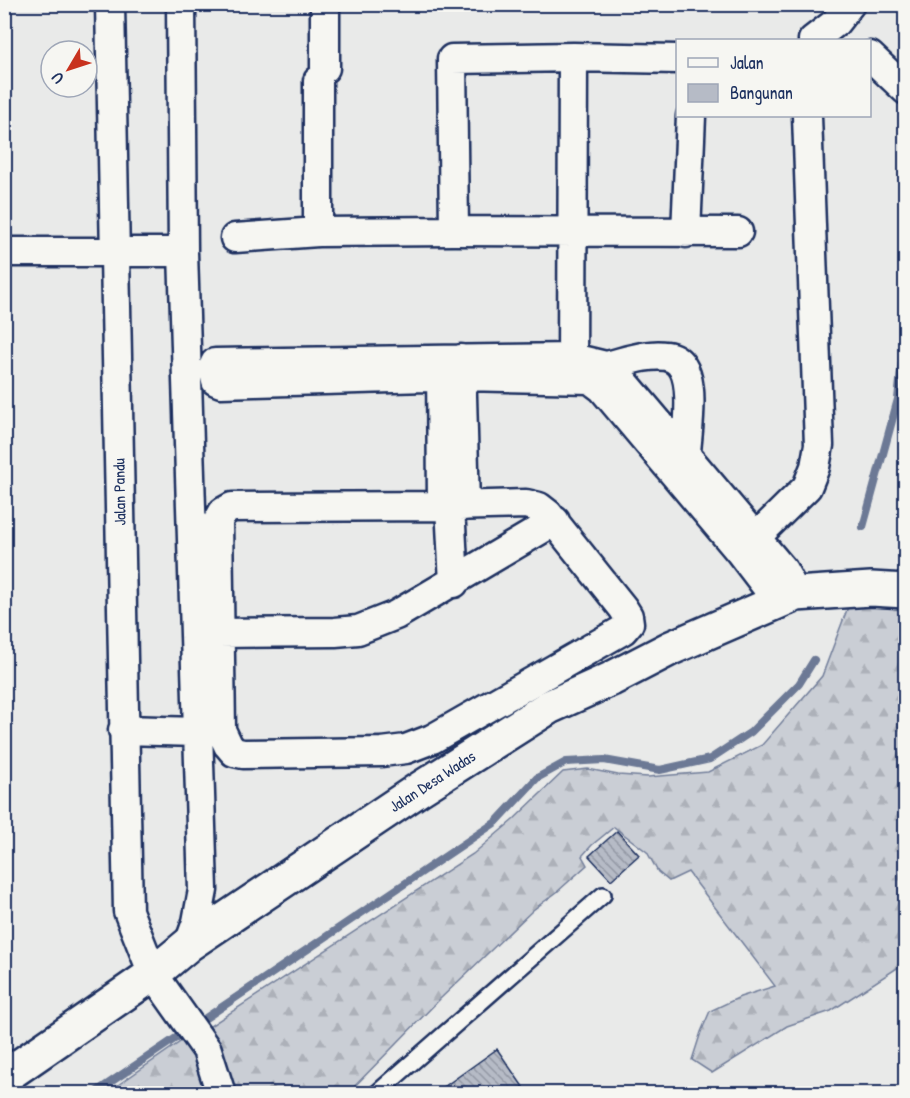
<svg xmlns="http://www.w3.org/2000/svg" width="910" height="1098" font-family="'Patrick Hand',sans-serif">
<defs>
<pattern id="forest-firs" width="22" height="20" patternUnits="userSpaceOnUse" patternTransform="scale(1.5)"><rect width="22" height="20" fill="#caced5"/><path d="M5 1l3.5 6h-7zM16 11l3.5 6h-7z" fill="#adb1b9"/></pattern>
<pattern id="building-back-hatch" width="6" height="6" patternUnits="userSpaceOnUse" patternTransform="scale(1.5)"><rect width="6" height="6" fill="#b6bbc6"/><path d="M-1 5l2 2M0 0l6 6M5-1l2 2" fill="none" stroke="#9398a4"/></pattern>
</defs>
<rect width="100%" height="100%" fill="#e9eae9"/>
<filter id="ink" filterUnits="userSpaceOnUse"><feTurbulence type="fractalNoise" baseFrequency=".0167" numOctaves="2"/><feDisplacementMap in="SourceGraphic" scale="12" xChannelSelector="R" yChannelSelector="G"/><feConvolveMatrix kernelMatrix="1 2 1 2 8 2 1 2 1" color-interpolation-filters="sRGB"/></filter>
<g filter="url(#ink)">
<path fill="url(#forest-firs)" stroke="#727e9a" stroke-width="1.5" d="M 848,607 L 905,607 L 905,961 L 902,965 L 831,1011 L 787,1026 L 712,1073 L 692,1060 L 701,1032 L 710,1011 L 740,997 L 775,986 L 688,872 L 669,881 L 658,872 L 647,852 L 614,827 L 592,845 L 582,856 L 587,865 L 557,892 L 533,910 L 440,999 L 348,1093 L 231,1093 L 207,1028 L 473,854 L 513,820 L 563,772 L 588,769 L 618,775 L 648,777 L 708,772 L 762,745 L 822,676 Z
M 189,1036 L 214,1094 L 105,1094 Z"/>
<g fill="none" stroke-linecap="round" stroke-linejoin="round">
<path stroke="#6c7995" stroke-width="8" d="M 863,527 L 898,399 L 906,324
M 93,1094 L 496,822 L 537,778 L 566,762 L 604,760 L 660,770 L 710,759 L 751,732 L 799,684 L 814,660"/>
</g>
<path fill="url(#building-back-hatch)" stroke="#1b2f5e" stroke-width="1.5" d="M 617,831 L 639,855 L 611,880 L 589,856 Z
M 497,1049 L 528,1094 L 434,1094 Z"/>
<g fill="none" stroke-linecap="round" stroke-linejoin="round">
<g stroke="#1b2f5e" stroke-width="20">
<path id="lane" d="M 376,1094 L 603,895"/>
</g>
<g stroke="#1b2f5e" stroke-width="33">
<path id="street" d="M 110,4 L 128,911 L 153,974 L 207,1050 L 221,1094
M 181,4 L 183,252 L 203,890 L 197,922 L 189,944
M 325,4 L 325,68
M 813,40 L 835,23 L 850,4
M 870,56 L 906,90
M 318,81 L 318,232
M 454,231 L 452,59 L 573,57 L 678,59
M 686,233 L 691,116
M 235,238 L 318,232 L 454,231 L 738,232
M 4,252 L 183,252
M 461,359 L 465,506
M 441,360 L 442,506
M 572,375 L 573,57
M 599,375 L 606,366 C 624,362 647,353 666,356 C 701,360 687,430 686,453 L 676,454
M 526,504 L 539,507 L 548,514 L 623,608 L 628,616 L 629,623 L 623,630 L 432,739 L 406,749 L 382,752 L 243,754 L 234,752 L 228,745 L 221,730 L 218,521 L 223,512 L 232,507 L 450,506 Z
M 450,506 L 454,583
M 744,549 L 807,487 L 815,467 L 819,445 L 807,116
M 774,602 L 766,586 L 740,552 L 602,388 L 590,379 L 462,376 L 221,383 L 216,381 L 213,368 L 215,363 L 573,358 L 606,366 L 619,376 L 783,570 L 796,594
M 219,633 L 335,632 L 358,630 L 396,615 L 555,521
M 123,730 L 198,732"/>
</g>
<g stroke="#1b2f5e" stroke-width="38">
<path id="secondary" d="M 4,1077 L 153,974 L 189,944 L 418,790 L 549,707 L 611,679 L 671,648 L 796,594 L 871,589 L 906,591"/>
</g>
<use href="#lane" stroke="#f6f6f2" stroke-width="15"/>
<use href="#street" stroke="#f6f6f2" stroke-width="28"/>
<use href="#secondary" stroke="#f6f6f2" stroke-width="33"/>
</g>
</g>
<g text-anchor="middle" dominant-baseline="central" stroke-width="5" stroke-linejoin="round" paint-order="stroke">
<g font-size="16" fill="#1b2f5e" stroke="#f6f6f2">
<text transform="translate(119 492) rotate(-91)">Jalan Pandu</text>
<text transform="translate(432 781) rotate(-33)">Jalan Desa Wadas</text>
</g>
</g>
<rect width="910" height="1098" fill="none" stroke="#f6f6f2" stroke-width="24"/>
<rect x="12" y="12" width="886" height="1074" fill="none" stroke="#1b2f5e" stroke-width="2" filter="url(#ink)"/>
<rect x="676" y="39" width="195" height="78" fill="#f6f6f2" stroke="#9ea6b7" stroke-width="1.5"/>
<rect x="688" y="58" width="30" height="9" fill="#f6f6f2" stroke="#9ea6b7" stroke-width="1.5"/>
<text x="730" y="69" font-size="18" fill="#1b2f5e">Jalan</text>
<rect x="688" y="84" width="30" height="18" fill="#b6bbc6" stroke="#9ea6b7" stroke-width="1.5"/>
<text x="730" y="99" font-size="18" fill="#1b2f5e">Bangunan</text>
<g transform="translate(69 69) rotate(231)"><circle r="28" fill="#f6f6f2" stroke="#9ea6b7" stroke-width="1.5"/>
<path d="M0-4.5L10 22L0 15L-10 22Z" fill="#c8321e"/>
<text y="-9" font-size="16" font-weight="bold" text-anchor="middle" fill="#1b2f5e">U</text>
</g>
</svg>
